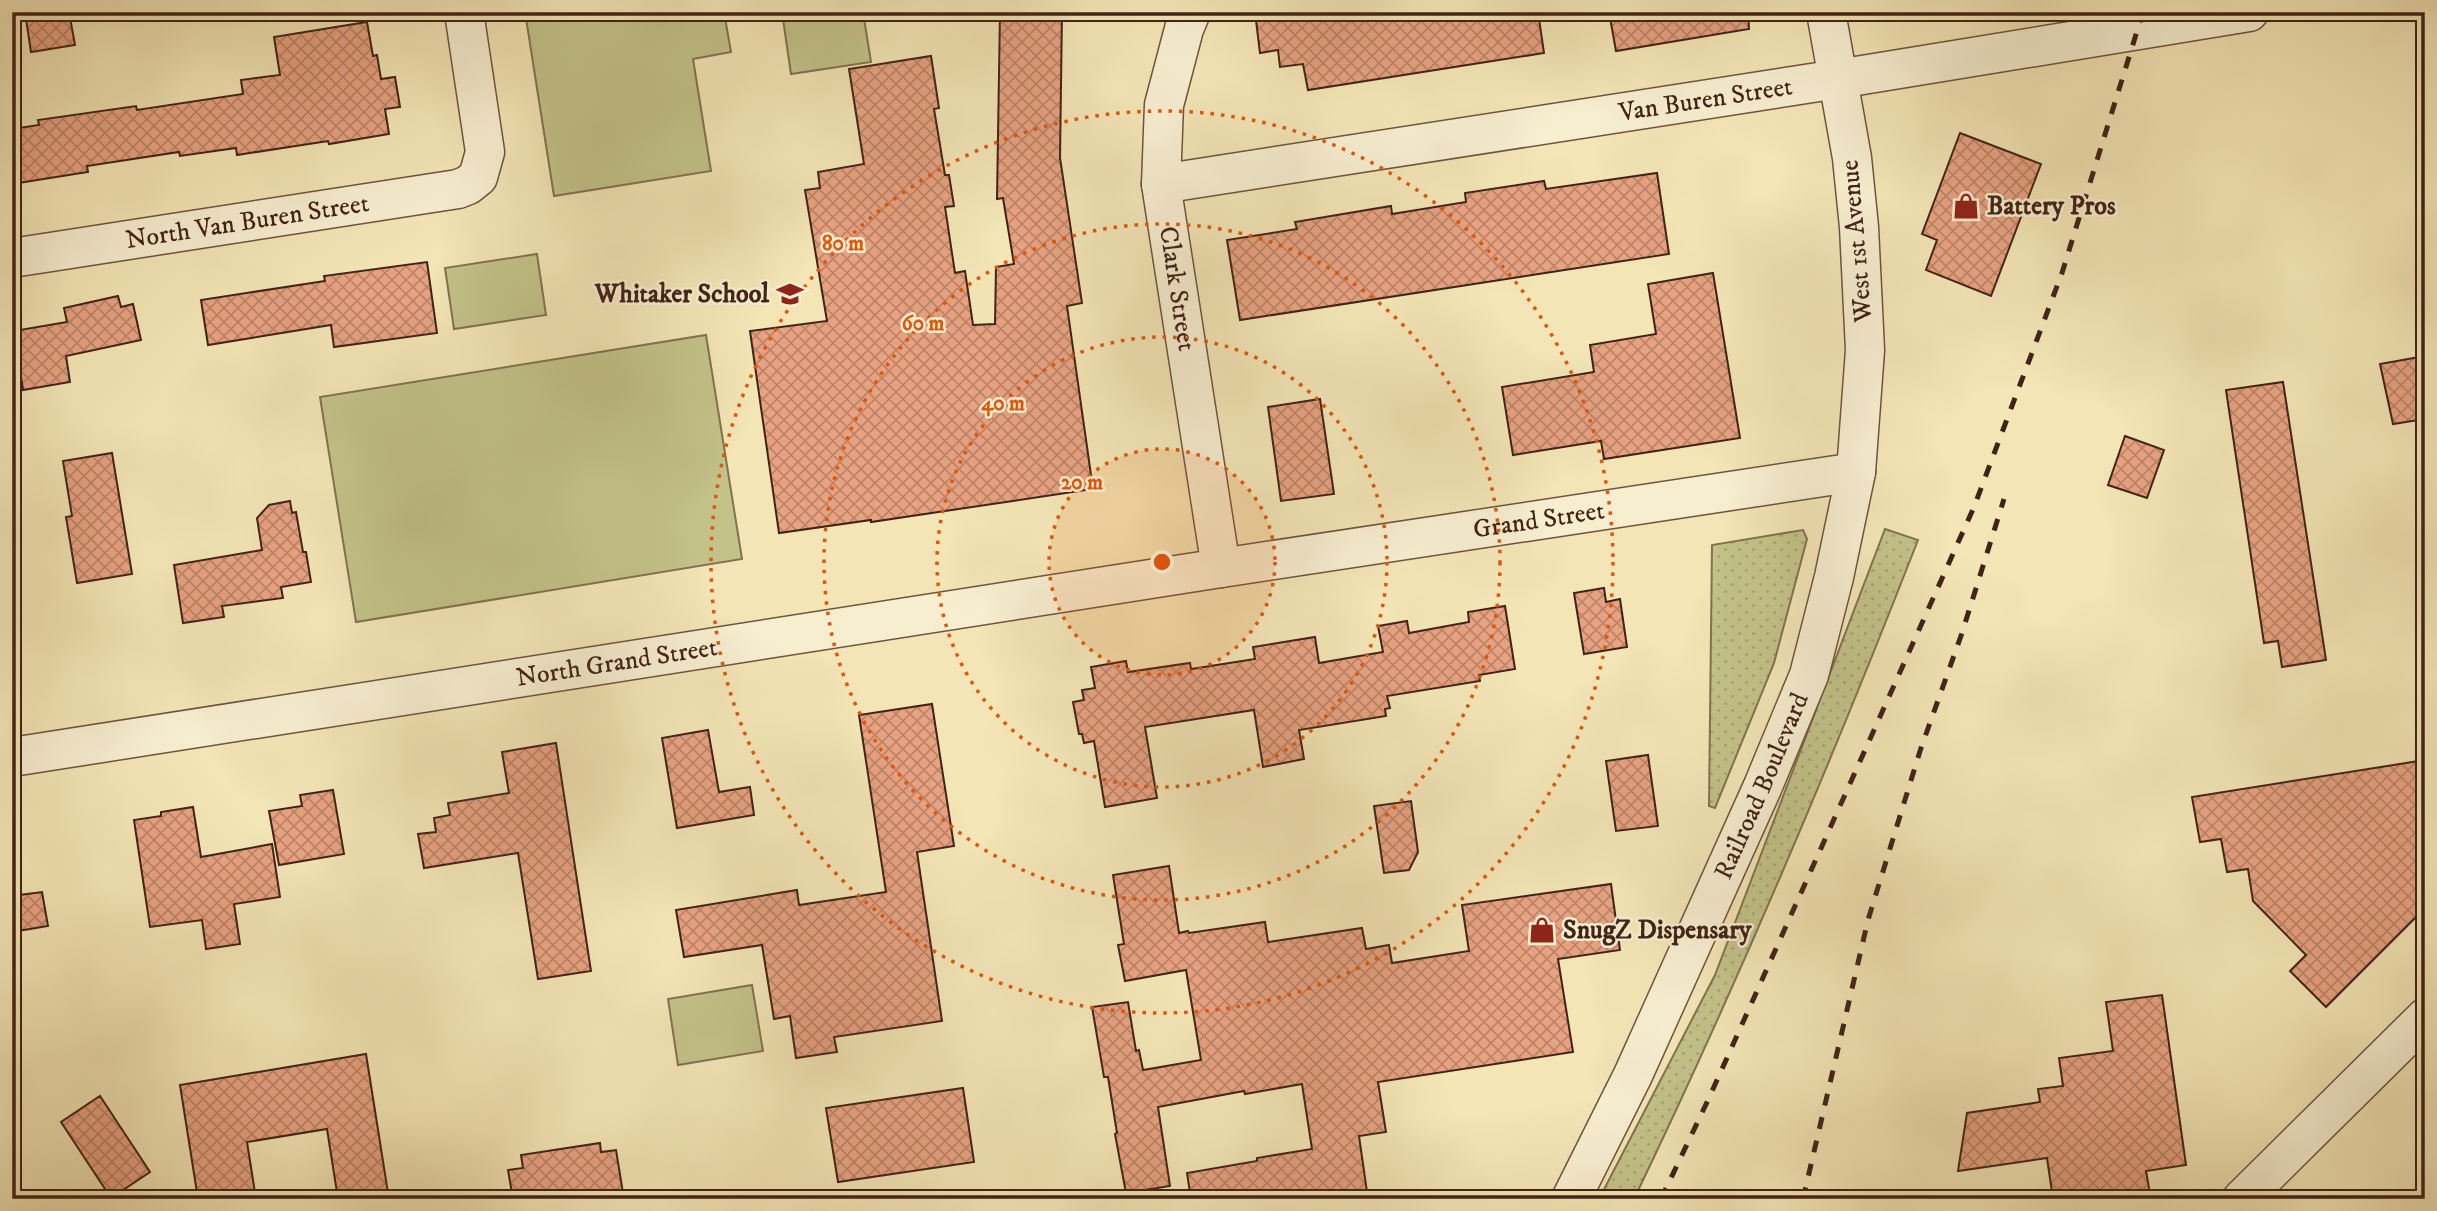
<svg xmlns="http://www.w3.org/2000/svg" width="2437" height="1211" font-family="'IM FELL DW Pica',serif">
<defs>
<pattern id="grass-dots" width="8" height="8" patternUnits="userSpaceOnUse" patternTransform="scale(1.75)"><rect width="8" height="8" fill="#c2c289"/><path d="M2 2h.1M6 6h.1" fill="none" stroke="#a8a676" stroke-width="1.8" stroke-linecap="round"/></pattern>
<pattern id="building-cross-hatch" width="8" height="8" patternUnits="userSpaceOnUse" patternTransform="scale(1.75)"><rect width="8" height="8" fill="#e7a281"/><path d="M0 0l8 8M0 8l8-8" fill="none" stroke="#bd8469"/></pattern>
</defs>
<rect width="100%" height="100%" fill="#f3e5b6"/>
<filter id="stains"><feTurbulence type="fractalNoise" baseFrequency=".00286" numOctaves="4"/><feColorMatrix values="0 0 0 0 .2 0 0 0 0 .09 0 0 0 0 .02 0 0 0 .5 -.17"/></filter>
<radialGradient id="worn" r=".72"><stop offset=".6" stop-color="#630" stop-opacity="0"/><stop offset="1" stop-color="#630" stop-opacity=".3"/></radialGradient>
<path fill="url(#grass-dots)" stroke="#827250" stroke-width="2" d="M 1885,529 L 1918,540 C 1831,763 1738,983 1634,1199 L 1599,1199 L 1715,975 Z
M 1803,530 L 1807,539 L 1774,663 L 1715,808 L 1709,806 L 1712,545 Z"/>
<path fill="#c2c289" stroke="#827250" stroke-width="2" d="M 525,12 L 724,12 L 731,52 L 693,59 L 711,171 L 554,196 Z
M 782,12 L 863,12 L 871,62 L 791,74 Z
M 537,254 L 546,315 L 454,329 L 445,268 Z
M 706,335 L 742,559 L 356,622 L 320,397 Z
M 752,985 L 763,1051 L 678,1065 L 668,999 Z"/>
<path fill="url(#building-cross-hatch)" stroke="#412316" stroke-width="2" d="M 25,12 L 69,12 L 75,45 L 31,52 Z
M 1000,12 L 1062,12 L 1060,158 L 1082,303 L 1067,306 L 1093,489 L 871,522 L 871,520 L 779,533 L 750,331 L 827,321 L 805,190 L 820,188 L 818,172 L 864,164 L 849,69 L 931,56 L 939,108 L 934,109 L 945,175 L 949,175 L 954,206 L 945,207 L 955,273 L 965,271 L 973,325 L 995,324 L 996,267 L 1014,264 L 1003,198 L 997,199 Z
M 1255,12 L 1538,12 L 1544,53 L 1308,90 L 1303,64 L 1280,67 L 1278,50 L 1260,53 Z
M 1609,12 L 1748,12 L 1749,29 L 1616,51 Z
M 367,22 L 373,56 L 377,55 L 381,79 L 395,77 L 400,107 L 385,109 L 389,134 L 329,144 L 328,141 L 237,155 L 236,148 L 180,156 L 179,152 L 87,166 L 88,172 L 12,184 L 12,129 L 39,125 L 38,120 L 136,106 L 137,110 L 243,94 L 241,80 L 280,75 L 274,37 Z
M 1960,133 L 2041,164 L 1991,296 L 1926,270 L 1937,240 L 1922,234 Z
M 1657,173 L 1669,254 L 1240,320 L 1227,240 L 1297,229 L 1295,222 L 1391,206 L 1392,214 L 1466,202 L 1465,193 L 1544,181 L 1546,189 Z
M 427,262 L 437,333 L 334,347 L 331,325 L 208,345 L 201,300 L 325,281 L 324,276 Z
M 1713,273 L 1740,438 L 1604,459 L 1601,441 L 1513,455 L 1502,387 L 1594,372 L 1590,345 L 1656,334 L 1648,284 Z
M 118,296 L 121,307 L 133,304 L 141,340 L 66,356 L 70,382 L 23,390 L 14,331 L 67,322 L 64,308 Z
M 2425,356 L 2425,419 L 2393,424 L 2380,364 Z
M 2283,382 L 2326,660 L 2282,667 L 2278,641 L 2264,643 L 2226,390 Z
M 1320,399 L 1334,494 L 1281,501 L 1268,407 Z
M 2125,436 L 2164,450 L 2147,498 L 2108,485 Z
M 112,453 L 132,574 L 77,583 L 66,517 L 72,516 L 63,461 Z
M 290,501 L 292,513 L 296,512 L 303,552 L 306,552 L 311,582 L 281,587 L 283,598 L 222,606 L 224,617 L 183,623 L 174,565 L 262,550 L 257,518 L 269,505 Z
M 1604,588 L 1606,602 L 1620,599 L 1627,647 L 1584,654 L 1574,593 Z
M 1505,606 L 1515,669 L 1479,675 L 1480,681 L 1387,696 L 1390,708 L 1385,709 L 1386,716 L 1299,730 L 1304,759 L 1263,767 L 1254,710 L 1145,727 L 1157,798 L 1105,807 L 1094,741 L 1084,743 L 1082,734 L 1079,734 L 1073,702 L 1084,700 L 1082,690 L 1095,688 L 1091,667 L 1126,661 L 1128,672 L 1190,663 L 1191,669 L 1255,659 L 1253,647 L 1315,637 L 1319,663 L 1383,652 L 1378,626 L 1407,621 L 1409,633 L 1469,622 L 1468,612 Z
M 932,704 L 954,846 L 917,852 L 942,1021 L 834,1037 L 837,1052 L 796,1058 L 790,1016 L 774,1019 L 762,945 L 684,957 L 676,910 L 797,890 L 799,905 L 886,892 L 859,715 Z
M 708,730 L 719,792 L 750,787 L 754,815 L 677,828 L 662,738 Z
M 556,743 L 591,971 L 538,979 L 518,853 L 424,868 L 418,834 L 436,832 L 434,818 L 450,815 L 448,803 L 509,793 L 502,752 Z
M 1648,755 L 1658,826 L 1616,831 L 1606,761 Z
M 2425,760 L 2425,908 L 2326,1007 L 2290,971 L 2306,955 L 2253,901 L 2248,869 L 2227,872 L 2221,839 L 2200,842 L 2192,797 Z
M 333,790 L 344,854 L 279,865 L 269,811 L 302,806 L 300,795 Z
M 1411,801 L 1418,852 L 1409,870 L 1384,873 L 1374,806 Z
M 193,807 L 201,857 L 272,844 L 280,897 L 234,904 L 240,944 L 206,949 L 202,920 L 150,927 L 134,820 L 161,816 L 161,812 Z
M 1169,866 L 1179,933 L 1188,931 L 1189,933 L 1265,922 L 1268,942 L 1362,928 L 1366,949 L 1389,945 L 1392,963 L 1469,951 L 1462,905 L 1611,884 L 1620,950 L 1558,959 L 1573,1052 L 1378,1082 L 1386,1132 L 1359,1136 L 1368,1199 L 1320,1199 L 1319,1191 L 1267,1199 L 1191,1199 L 1187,1173 L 1257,1161 L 1257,1158 L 1312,1149 L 1302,1084 L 1245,1094 L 1244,1091 L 1158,1107 L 1170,1186 L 1126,1193 L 1115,1134 L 1117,1133 L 1108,1077 L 1104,1077 L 1092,1007 L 1128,1002 L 1136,1051 L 1139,1050 L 1143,1070 L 1201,1060 L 1186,970 L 1125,981 L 1118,945 L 1124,944 L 1113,875 Z
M 42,892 L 48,926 L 12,932 L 12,896 Z
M 2162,995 L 2186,1165 L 2146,1171 L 2151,1199 L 2053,1199 L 2047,1158 L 1958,1171 L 1967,1113 L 2040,1102 L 2038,1089 L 2063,1086 L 2059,1058 L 2113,1051 L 2106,1002 Z
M 366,1054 L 389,1199 L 338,1199 L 327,1129 L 247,1142 L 256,1199 L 198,1199 L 180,1085 Z
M 963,1088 L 974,1162 L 838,1182 L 826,1108 Z
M 100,1096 L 150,1172 L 111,1198 L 61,1122 Z
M 600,1143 L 601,1152 L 616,1150 L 624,1199 L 513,1199 L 508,1170 L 523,1168 L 521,1155 Z"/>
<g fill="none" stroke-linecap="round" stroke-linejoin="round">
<g stroke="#6e543e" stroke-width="41">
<g id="minor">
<path id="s1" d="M 1191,12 L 1184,29 L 1164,105 L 1161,184 L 1221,568"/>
<path id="s2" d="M 1161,184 L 1838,79"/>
<path id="s3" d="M 12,258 L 458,189 L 468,185 L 478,177 L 485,152 L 464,12"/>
<path id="s4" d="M 12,757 L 1221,568 L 1856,472"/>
<path d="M 2242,1199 L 2425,1018"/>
</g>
</g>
<g stroke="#6e543e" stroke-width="41">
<g id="tertiary">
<path d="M 1838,79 L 2249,12"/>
<path id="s5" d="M 1571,1199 L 1633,1075 L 1763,786 L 1809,675 L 1834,577 L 1856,472 L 1865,350 L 1859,227 L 1852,158 L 1826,12"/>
</g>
</g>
<use href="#minor" stroke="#f7eed0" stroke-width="38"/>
<use href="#tertiary" stroke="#f7eed0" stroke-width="38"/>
<path stroke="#412316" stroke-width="5" stroke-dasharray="12 12" stroke-linecap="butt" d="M 1661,1199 L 1709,1098 L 1974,507 L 2062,273 L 2143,12
M 1803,1199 L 1868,920 L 1920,751 L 1962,633 L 2004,499"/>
</g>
<circle cx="1162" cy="562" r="113" fill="#e0560c" fill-opacity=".12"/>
<g fill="none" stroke="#e0560c" stroke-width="3.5" stroke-dasharray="3.5 7">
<circle cx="1162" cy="562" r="113"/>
<circle cx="1162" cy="562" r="225"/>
<circle cx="1162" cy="562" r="338"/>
<circle cx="1162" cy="562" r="451"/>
</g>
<defs>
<g id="shop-bare" transform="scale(2.1)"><path d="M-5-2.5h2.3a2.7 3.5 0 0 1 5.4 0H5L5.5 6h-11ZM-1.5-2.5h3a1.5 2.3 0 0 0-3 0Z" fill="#8f2418" stroke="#f7eed0" stroke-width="2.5" paint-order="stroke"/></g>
<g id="school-bare" transform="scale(2.1)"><path d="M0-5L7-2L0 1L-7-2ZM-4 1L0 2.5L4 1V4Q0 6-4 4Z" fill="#8f2418" stroke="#f7eed0" stroke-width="2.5" paint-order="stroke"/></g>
</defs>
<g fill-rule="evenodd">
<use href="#shop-bare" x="1966" y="206"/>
<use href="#school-bare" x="790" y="294"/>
<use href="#shop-bare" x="1542" y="930"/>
</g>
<g text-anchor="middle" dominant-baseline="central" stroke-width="5" stroke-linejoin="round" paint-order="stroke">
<g font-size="26" fill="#412316" stroke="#f7eed0">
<text stroke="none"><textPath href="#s2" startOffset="551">Van Buren Street</textPath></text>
<text stroke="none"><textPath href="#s3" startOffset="238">North Van Buren Street</textPath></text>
<text transform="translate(1857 241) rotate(-95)">West 1st Avenue</text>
<text stroke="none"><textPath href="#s1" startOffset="282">Clark Street</textPath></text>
<text stroke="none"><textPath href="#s4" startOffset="1545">Grand Street</textPath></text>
<text stroke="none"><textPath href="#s4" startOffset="612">North Grand Street</textPath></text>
<text stroke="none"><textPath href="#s5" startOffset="455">Railroad Boulevard</textPath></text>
</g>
<g font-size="26" font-weight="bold" fill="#412316" stroke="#f7eed0" text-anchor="start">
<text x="1987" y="206">Battery Pros</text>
<text x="769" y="294" text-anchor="end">Whitaker School</text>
<text x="1563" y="930">SnugZ Dispensary</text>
</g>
</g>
<circle cx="1162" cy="562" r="10" fill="#e0560c" stroke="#f7eed0" stroke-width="3.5"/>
<g font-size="21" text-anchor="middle" font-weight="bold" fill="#e0560c" stroke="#f7eed0" stroke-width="5" stroke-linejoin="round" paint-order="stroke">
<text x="843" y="250">80 m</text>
<text x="923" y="330">60 m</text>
<text x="1003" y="410">40 m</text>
<text x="1082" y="489">20 m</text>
</g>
<rect width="2437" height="1211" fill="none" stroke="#f3e5b6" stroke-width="42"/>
<rect x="14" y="14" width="2409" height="1183" fill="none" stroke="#412316" stroke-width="3.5"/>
<rect x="21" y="21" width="2395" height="1169" fill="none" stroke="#412316" stroke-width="2"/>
<rect width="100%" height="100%" filter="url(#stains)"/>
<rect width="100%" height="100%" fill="url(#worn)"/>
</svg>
